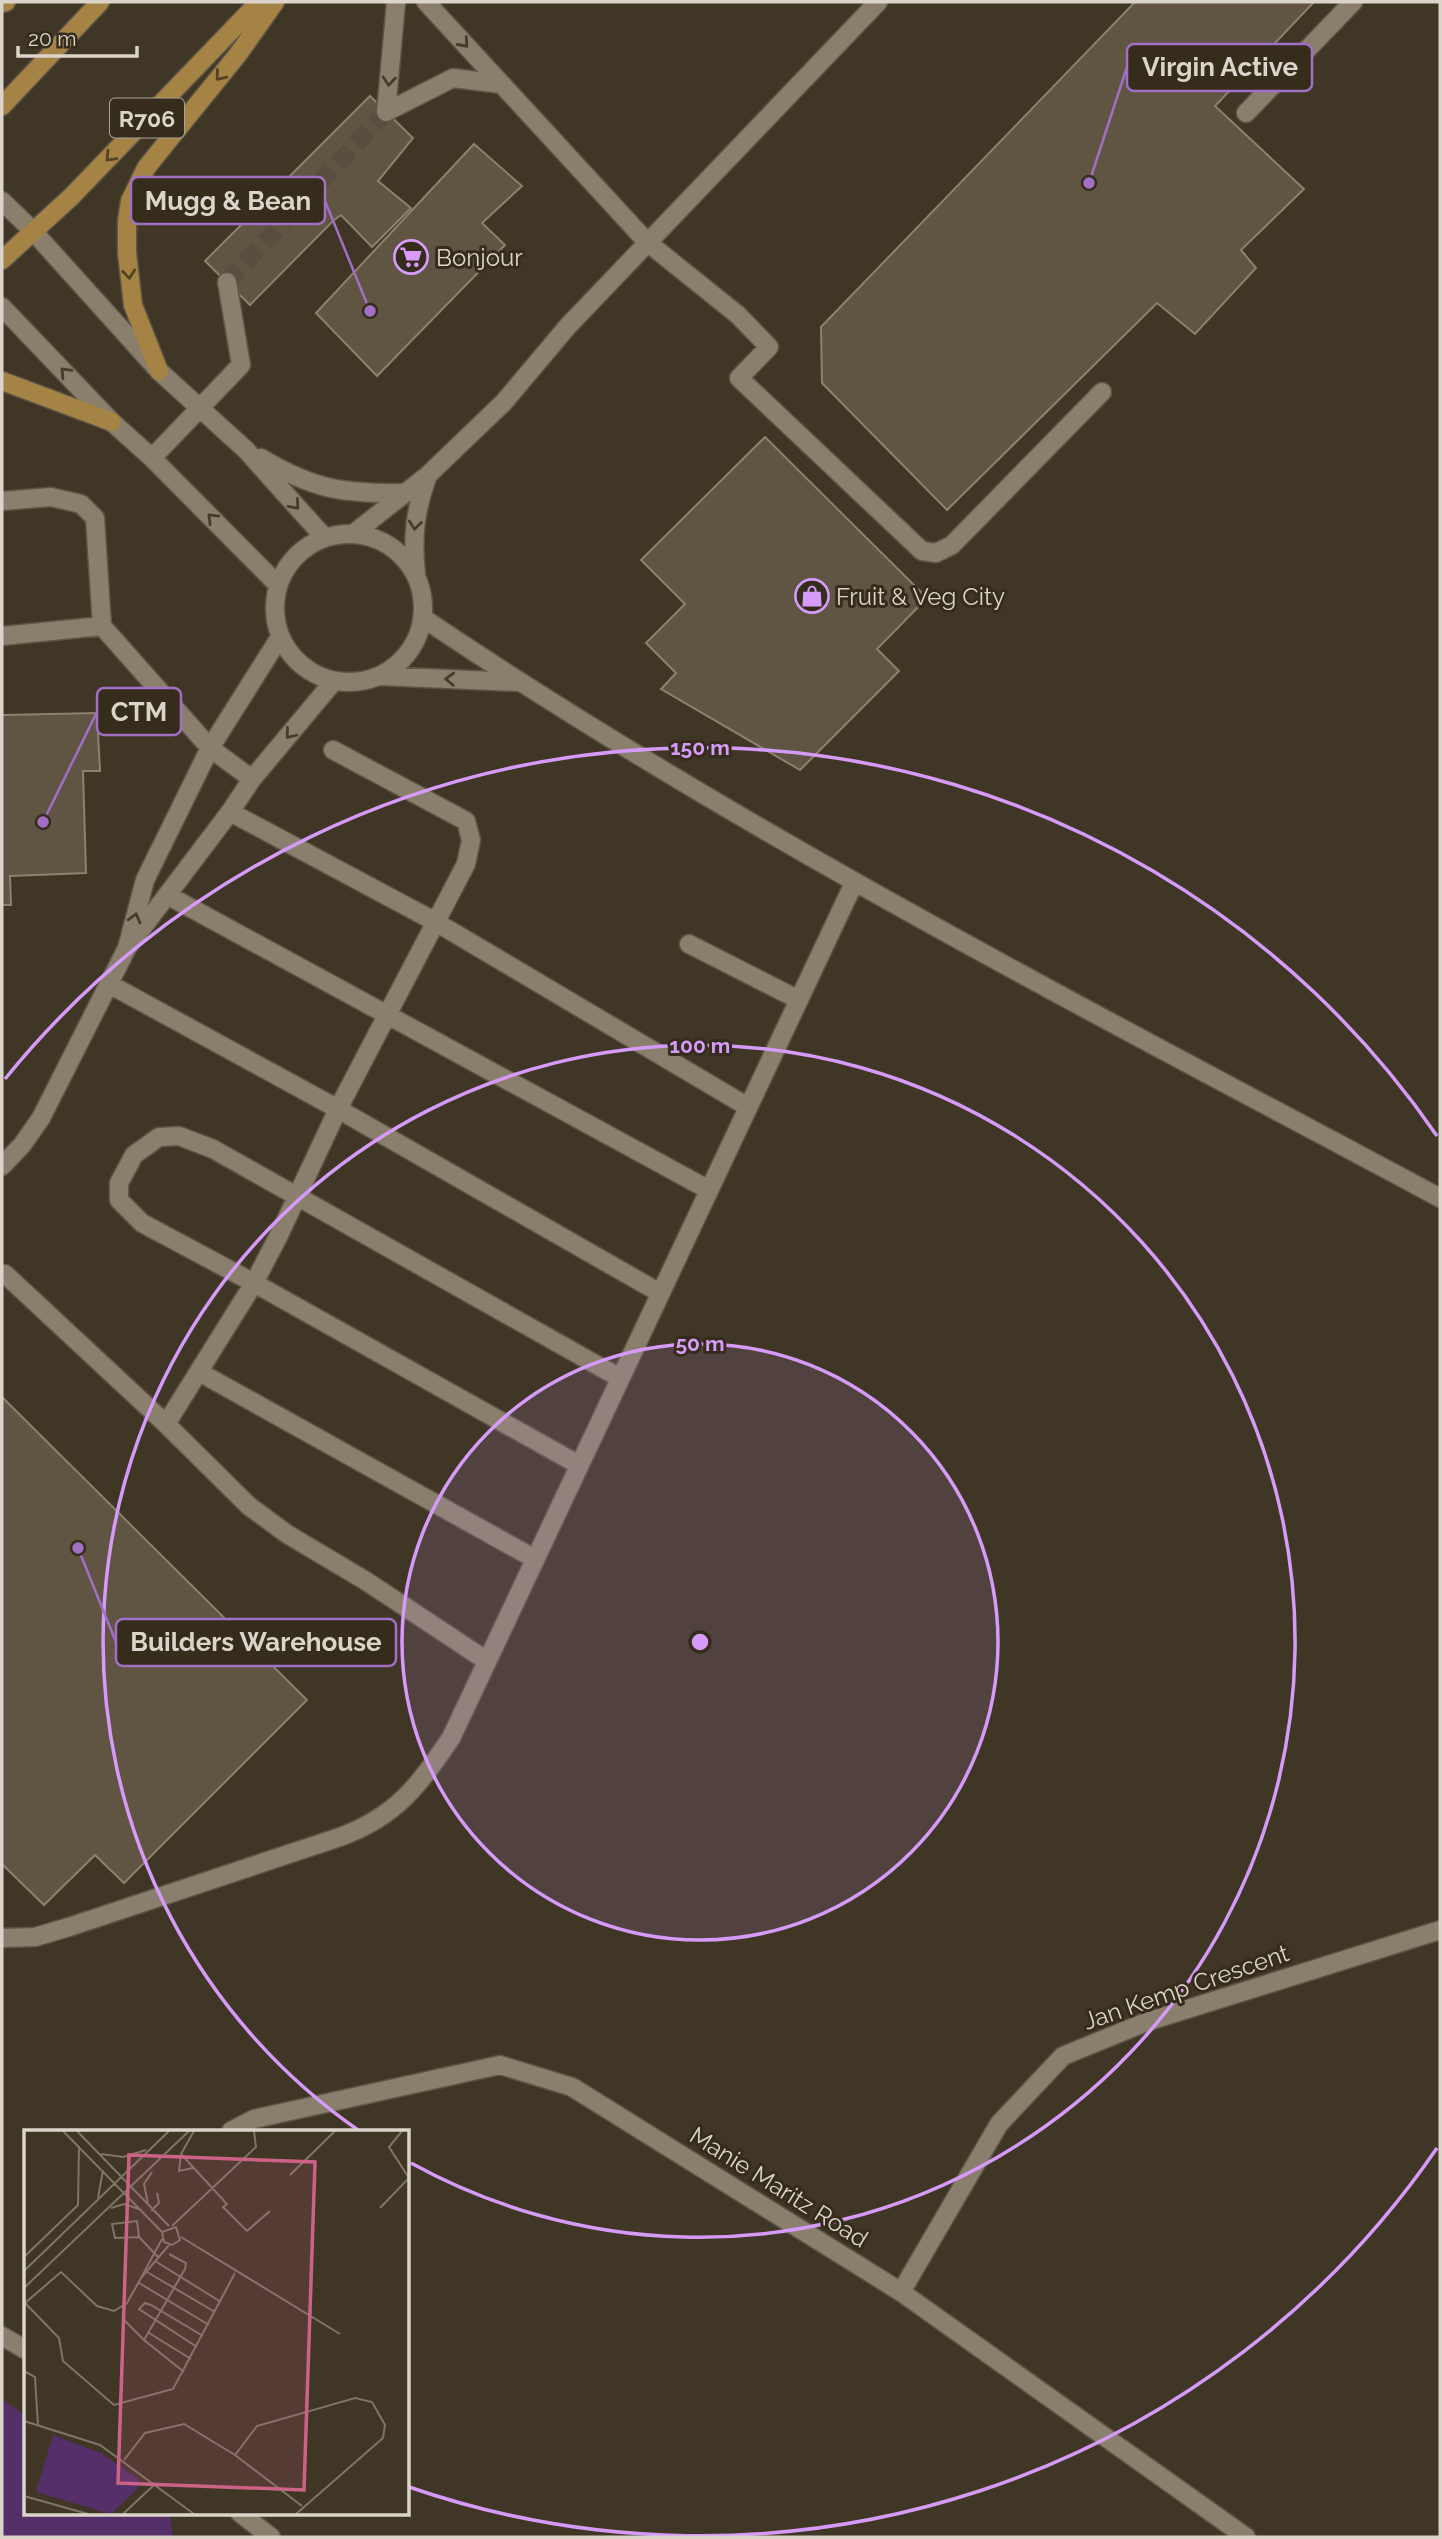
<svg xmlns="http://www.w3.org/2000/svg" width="1442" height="2539" font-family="Raleway,sans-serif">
<rect width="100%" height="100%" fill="#403626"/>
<path fill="#552f6a" d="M 2,2399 L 26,2416 L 26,2513 L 169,2513 L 173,2537 L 2,2537 Z"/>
<path fill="#605543" stroke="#8c806e" stroke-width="2" d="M 1135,2 L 1314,2 L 1215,106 L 1304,189 L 1241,250 L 1256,268 L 1195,334 L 1157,303 L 947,510 L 822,383 L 821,327 Z
M 370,96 L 413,138 L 378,181 L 411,208 L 372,247 L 341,215 L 333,221 L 250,305 L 205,261 Z
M 474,144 L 522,186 L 482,223 L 505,245 L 377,376 L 316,313 Z
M 765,437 L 927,598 L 877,649 L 899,671 L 800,770 L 661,689 L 676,673 L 646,643 L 685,604 L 641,560 Z
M 97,713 L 100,771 L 83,771 L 86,873 L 10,876 L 11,905 L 2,905 L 2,715 Z
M 2,1397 L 307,1700 L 124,1883 L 95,1855 L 44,1905 L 2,1864 Z"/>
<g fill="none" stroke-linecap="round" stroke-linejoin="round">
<path stroke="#574e3f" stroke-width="18" stroke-dasharray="18 9" stroke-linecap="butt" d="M 227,282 L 386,112"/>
<g stroke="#5d5446" stroke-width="21">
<path id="minor" d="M 426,2 L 647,242 L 738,315 L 769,347 L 739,378 L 922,551 L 936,553 L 952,545 L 1102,392
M 386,112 L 453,78 L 501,84
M 386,112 L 396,2
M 1246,113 L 1353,2
M 2,201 L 32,230 L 159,371 L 246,450 L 324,537
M 2,307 L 112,422 L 152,458 L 277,584
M 152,458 L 241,365 L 227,282
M 261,458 C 314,490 345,494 406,493
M 2,501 L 51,497 L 81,504 L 95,518 L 102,626 L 210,748 L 252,779
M 353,534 L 428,475 L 504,402 L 568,326 L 878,2
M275 608a74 74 0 1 1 148 0a74 74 0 1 1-148 0Z
M 416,574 C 412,536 415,511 428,475
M 423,618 C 747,836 1097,1014 1440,1198
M 2,636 L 102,626
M 280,637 L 210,748 L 145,880 L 127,948 L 230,812 L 252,779 L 334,681
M 380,676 L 518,682
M 333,750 L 466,821 L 471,840 L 466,864 L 338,1109 L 279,1235 L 254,1283 L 166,1424 L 249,1506 L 287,1534 L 366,1581 L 487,1661
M 230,812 L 434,921 L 748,1107
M 167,895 L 709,1190
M 689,944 L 799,1000
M 109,984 L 338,1109 L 660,1293
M 2,1166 L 22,1145 L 41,1118 L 127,948
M 5,1274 L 166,1424
M 199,1372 L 535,1559
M 579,1465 L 254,1283 L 142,1223 L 119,1200 L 119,1183 L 134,1155 L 159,1137 L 179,1136 L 213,1149 L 620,1378
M 2,1938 L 35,1937 L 69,1927 L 340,1837 C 397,1816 418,1786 451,1738 L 854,883
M 231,2131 L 254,2119 L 500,2065 L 572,2087 L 901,2292 L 1246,2537
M 901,2292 L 999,2124 L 1063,2056 L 1146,2022 L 1440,1930
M 2,2336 L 26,2350
M 240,2513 L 271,2537"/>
</g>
<g stroke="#5d5446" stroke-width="21">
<path id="major" d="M 2,3 L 6,2
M 2,106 L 100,2
M 2,260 L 71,197 L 259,2
M 159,371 L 133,305 L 127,253 L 127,221 L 130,201 L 146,168 L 239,53 L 275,2
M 2,381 L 112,422"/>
</g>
<use href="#minor" stroke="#8a7e6c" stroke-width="18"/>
<use href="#major" stroke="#a48344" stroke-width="18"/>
</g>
<defs><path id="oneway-chevron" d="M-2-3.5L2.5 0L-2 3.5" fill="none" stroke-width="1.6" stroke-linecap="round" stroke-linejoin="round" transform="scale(1.75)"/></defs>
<g stroke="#473c2c">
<use href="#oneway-chevron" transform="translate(464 43) rotate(48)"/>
<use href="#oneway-chevron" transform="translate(389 81) rotate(95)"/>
<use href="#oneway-chevron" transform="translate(65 372) rotate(-133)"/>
<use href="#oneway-chevron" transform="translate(295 505) rotate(49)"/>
<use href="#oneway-chevron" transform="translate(212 518) rotate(-135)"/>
<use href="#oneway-chevron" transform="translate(415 525) rotate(96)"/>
<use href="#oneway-chevron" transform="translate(450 679) rotate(-178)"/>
<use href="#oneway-chevron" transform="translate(290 734) rotate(130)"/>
<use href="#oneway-chevron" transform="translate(135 918) rotate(-75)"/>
</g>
<g stroke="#524226">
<use href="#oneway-chevron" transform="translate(220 76) rotate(129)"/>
<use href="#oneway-chevron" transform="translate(110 157) rotate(134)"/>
<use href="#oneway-chevron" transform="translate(129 274) rotate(84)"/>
</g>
<circle cx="700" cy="1642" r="298" fill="#d69bf9" fill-opacity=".12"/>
<g fill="none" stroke="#d69bf9" stroke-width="3.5">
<circle cx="700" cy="1642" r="298"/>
<path d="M358 2130A596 596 0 1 1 411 2163"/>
<path d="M1437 2148A894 894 0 0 1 409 2487M5 1079A894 894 0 0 1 1437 1136"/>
</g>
<defs>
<g id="supermarket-ring" transform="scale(1.75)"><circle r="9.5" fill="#362c1c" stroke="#d69bf9" stroke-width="1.5"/><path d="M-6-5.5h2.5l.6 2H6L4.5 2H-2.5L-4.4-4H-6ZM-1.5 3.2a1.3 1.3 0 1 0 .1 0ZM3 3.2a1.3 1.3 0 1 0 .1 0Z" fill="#d69bf9"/></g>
<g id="shop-ring" transform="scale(1.75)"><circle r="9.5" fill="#362c1c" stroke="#d69bf9" stroke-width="1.5"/><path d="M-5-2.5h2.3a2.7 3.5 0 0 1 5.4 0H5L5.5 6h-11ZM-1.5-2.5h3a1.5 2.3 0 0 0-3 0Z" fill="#d69bf9"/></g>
</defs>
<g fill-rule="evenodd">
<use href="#supermarket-ring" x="411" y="257"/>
<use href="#shop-ring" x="812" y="596"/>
</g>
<g text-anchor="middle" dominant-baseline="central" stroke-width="6" stroke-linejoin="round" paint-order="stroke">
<rect fill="#362c1c" stroke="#a9a296" stroke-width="2" x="110" y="98.5" width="74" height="39" rx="5"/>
<g font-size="23" font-weight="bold" fill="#dad4ca">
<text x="147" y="118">R706</text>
</g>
<g font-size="24" fill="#dad4ca" stroke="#362c1c" text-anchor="start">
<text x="436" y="257">Bonjour</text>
<text x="836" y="596">Fruit &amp; Veg City</text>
</g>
<g font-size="24" fill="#dad4ca" stroke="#362c1c">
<text transform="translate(1186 1987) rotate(-19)">Jan Kemp Crescent</text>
<text transform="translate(779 2187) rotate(32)">Manie Maritz Road</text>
</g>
</g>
<g transform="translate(24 2130)">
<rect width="385" height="385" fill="#403626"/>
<path d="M 29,305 L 77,323 L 116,350 L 113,359 L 87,384 L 12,362 Z" fill="#552f6a"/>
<path fill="none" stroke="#7e7568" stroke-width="2" d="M 39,1 L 138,102 L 140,112 L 148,115 L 156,110 L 152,97 L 138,102M 53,1 L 145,96M 170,1 L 157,24 L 203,74 L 199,77 L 223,101 L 246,81M 77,24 L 99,27 L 122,20M 157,24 L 155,41 L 169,38M 266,45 L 311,1M 74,68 L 79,40M 124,74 L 120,54 L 128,42M 87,78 L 100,74 L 118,80M 356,78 L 385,48 L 365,17 L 378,1M 127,81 L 135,73 L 133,63M 148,96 L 232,17 L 230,1M 115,107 L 91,108 L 88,94 L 113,91 L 115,107 L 134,127M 157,107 L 316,204M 138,109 L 117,148 L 145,115M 145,124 L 162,133 L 161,139 L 120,210 L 160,242M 0,127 L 54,75 L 55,16M 131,131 L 197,172M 0,141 L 145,1M 123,142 L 191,182M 117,148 L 103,173 L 90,181 L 73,176 L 37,142 L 1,173 L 35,208 L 39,231 L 90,275 L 149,259 L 211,143M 115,153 L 185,195M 0,158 L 165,1M 100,190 L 120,210M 125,203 L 167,229M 173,217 L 115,179 L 121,173 L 127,175 L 179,206M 0,241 L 11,247 L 14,295M 0,291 L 76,315 L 170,384M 211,325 L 233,296 L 331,268 L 348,272 L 361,295 L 359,308 L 272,384M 100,330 L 121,303 L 160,294 L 211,325 L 278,376M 0,366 L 64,384M 99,384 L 130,355"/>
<path fill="#cc6387" fill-opacity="0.15" stroke="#cc6387" stroke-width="3.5" d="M 105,25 L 291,32 L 280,360 L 94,353 Z"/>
<rect width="385" height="385" fill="none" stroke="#dad4ca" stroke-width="3.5"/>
</g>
<circle cx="700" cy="1642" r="10" fill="#d69bf9" stroke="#362c1c" stroke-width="3.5"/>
<g font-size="21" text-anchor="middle" font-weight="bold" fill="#d69bf9" stroke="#362c1c" stroke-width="6" stroke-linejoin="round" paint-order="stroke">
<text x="700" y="755">150 m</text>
<text x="700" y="1053">100 m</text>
<text x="700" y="1351">50 m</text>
</g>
<path fill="none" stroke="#a16fc3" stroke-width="2.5" d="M1089 183L1127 67M370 311L325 201M43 822L97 712M78 1548L116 1642"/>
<g fill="#a16fc3" stroke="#362c1c" stroke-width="2.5">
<circle cx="1089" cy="183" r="7"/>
<circle cx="370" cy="311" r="7"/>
<circle cx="43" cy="822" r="7"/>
<circle cx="78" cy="1548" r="7"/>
</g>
<g fill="#362c1c" stroke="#a16fc3" stroke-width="2.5">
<rect x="1127" y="44" width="185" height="47" rx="7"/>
<rect x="131" y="177" width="194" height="47" rx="7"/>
<rect x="97" y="688" width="84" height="47" rx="7"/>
<rect x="116" y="1619" width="280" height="47" rx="7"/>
</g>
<g font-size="26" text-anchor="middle" font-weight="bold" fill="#dad4ca">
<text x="1220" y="76">Virgin Active</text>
<text x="228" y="210">Mugg &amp; Bean</text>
<text x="139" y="721">CTM</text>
<text x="256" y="1651">Builders Warehouse</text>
</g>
<rect width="1442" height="2539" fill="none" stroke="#dad4ca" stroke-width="7"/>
<path d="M18 46v10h119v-10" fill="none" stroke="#dad4ca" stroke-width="3.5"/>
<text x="28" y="46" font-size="21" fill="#dad4ca" stroke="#362c1c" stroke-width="5" paint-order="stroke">20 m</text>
</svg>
